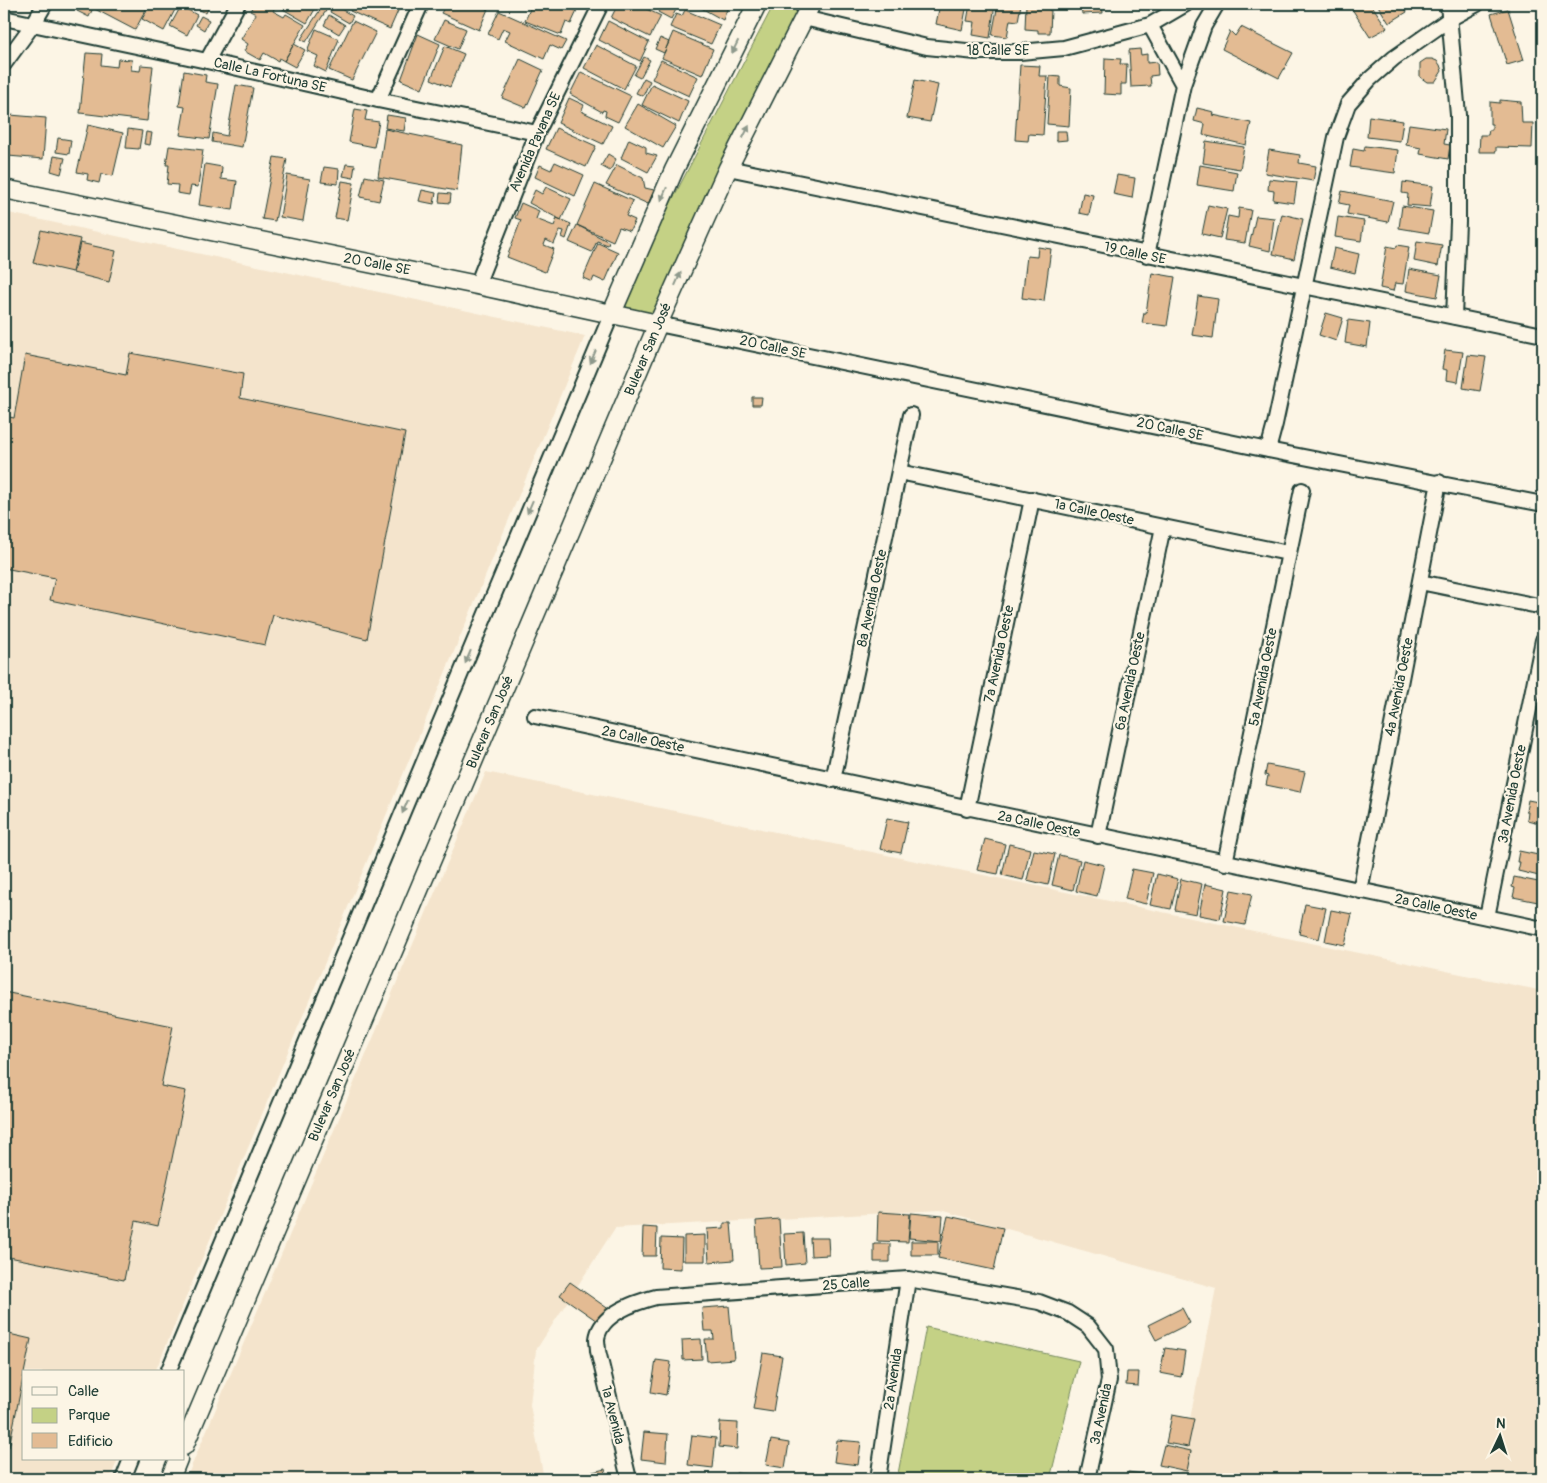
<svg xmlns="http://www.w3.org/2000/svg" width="1547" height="1483" font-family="Pangolin,sans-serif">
<rect width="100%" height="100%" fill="#fcf5e5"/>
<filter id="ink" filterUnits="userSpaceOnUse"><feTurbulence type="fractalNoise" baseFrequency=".02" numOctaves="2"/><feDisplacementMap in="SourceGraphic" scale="10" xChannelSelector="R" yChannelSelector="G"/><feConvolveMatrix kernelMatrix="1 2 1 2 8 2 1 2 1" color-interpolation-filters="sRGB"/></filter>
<g filter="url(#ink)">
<path fill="#f4e4cc" d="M 4,212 L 585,336 L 155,1372 L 24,1372 L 24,1459 L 118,1459 L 110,1479 L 4,1479 Z
M 486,772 L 1543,991 L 1543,1479 L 1178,1479 L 1216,1288 L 940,1210 L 615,1228 L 536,1350 L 530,1405 L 544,1479 L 186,1479 Z"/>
<path fill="#c4d185" stroke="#72875c" d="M 774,4 L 818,4 L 657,322 L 614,312 Z
M 926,1327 L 1079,1361 L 1050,1479 L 897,1479 Z"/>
<path fill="#e3bb93" stroke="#1f3d34" d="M 81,4 L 149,4 L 135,30 L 93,8 L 89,17 L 77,11 Z
M 151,4 L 178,4 L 164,31 L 142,19 Z
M 188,4 L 210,4 L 206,13 Z
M 254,4 L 318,4 L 307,23 L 276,5 L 273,11 L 284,17 L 286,14 L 305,25 L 284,61 L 279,58 L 278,61 L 264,53 L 260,60 L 244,51 L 248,44 L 241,39 L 256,14 L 250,11 Z
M 324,4 L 329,6 L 306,42 L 301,39 Z
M 353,4 L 401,4 L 390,29 L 350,11 Z
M 435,4 L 475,4 L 488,9 L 479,30 L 441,13 L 444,8 Z
M 532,4 L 559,4 L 577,11 L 571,24 L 566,22 L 561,35 L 525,21 Z
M 618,4 L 636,4 L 661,16 L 650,37 L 611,18 Z
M 657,4 L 679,4 L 671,19 L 658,12 L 661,6 Z
M 694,4 L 729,4 L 723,20 Z
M 940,4 L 967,4 L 962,30 L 936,24 Z
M 970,4 L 995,4 L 990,38 L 973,35 L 975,22 L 967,21 Z
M 998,4 L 1021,4 L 1018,21 L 1010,20 L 1007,37 L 992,35 Z
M 1026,4 L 1050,4 L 1049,10 L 1051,10 L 1050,33 L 1038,33 L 1038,30 L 1025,29 Z
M 1081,4 L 1102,4 L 1103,13 L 1082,14 Z
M 1361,4 L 1371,4 L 1387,28 L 1370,37 L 1352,9 Z
M 1377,4 L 1402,4 L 1407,12 L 1389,23 Z
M 334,5 L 353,16 L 349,23 L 330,12 Z
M 181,6 L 197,15 L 187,35 L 170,26 Z
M 1508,9 L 1524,60 L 1507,65 L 1491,14 Z
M 685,10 L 720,25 L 711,44 L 670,27 L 676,14 L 682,16 Z
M 499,11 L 566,41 L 561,50 L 550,45 L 544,59 L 505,41 L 510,31 L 503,28 L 498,39 L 488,34 Z
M 329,15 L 345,25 L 339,34 L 324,25 Z
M 201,16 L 209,20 L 204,30 L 196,25 Z
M 444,20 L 466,29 L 458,49 L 435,39 Z
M 353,21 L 376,32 L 352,80 L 329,70 Z
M 608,21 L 649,42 L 640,61 L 599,40 Z
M 1241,27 L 1293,53 L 1279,78 L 1222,49 L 1230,31 L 1235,36 Z
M 316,29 L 339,39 L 326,72 L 314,66 L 318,56 L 307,51 Z
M 673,32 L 713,49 L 702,75 L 662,58 Z
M 418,34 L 440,44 L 422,89 L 401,80 Z
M 660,38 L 669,42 L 664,53 L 655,49 Z
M 294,44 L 305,50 L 295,67 L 284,61 Z
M 596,45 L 636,66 L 624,89 L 584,68 Z
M 445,46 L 464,54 L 450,87 L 431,79 Z
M 1140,49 L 1141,55 L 1147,54 L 1147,63 L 1157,62 L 1158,75 L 1150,76 L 1151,86 L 1131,87 L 1129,50 Z
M 86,53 L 102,54 L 101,65 L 117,67 L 118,59 L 132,60 L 131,70 L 140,71 L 141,65 L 153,66 L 147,121 L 80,113 Z
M 644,57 L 650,60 L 640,78 L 634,75 Z
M 1105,58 L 1121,59 L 1120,64 L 1127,64 L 1126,84 L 1121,84 L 1121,95 L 1104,94 Z
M 520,59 L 543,70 L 526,108 L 502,98 Z
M 1426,59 L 1432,59 L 1437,61 L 1440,65 L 1442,71 L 1435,82 L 1427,82 L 1420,77 L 1420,63 Z
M 661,60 L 698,77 L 689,96 L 652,79 Z
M 1020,65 L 1040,66 L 1039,76 L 1047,76 L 1043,135 L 1029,134 L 1028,141 L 1015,140 Z
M 184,71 L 206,75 L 205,82 L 218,84 L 209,139 L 180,135 L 185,107 L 179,106 Z
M 581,72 L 631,96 L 618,122 L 605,116 L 606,111 L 603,110 L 602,112 L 570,94 Z
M 1050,76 L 1060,77 L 1060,86 L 1071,88 L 1069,126 L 1047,124 Z
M 644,78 L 650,81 L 643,96 L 636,93 Z
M 915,80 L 938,85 L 930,122 L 907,118 Z
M 652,84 L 688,101 L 679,123 L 642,105 Z
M 236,85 L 253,88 L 242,147 L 212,142 L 213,133 L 227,136 Z
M 569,98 L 584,105 L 581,111 L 612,126 L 603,144 L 558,123 Z
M 1500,100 L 1521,102 L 1522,123 L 1533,123 L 1532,148 L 1496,147 L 1496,152 L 1479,152 L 1480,135 L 1488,135 L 1489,130 L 1492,130 L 1492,124 L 1490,124 L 1490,102 L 1500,103 Z
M 638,104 L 676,126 L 663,148 L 625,126 Z
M 1197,108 L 1214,112 L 1213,115 L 1251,123 L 1246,145 L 1203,135 L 1205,124 L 1194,121 Z
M 355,109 L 367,111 L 365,120 L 379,122 L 374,147 L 349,142 Z
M 10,115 L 46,118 L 43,159 L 8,156 L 9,139 L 5,139 L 5,129 L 9,129 Z
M 387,115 L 406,118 L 404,131 L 385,128 Z
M 1369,116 L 1403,121 L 1400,141 L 1367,137 Z
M 1409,124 L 1446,129 L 1444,144 L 1450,145 L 1448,159 L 1420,154 L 1421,148 L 1406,145 Z
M 88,125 L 123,133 L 113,176 L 101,174 L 99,183 L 87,180 L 88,174 L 77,172 Z
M 556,128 L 596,146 L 586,167 L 546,149 Z
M 128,129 L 142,131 L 139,149 L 126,148 Z
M 385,129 L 462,145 L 457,191 L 378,177 Z
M 1056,131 L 1066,131 L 1067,140 L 1056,141 Z
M 146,132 L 152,133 L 150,145 L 144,144 Z
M 58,138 L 71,140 L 69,154 L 56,152 Z
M 629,139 L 646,147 L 646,153 L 657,156 L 648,172 L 621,158 Z
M 1206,141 L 1244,147 L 1240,169 L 1203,163 Z
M 169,146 L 203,150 L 198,187 L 191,186 L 189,195 L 177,193 L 178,185 L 167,184 L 169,165 L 166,165 Z
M 1365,146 L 1398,150 L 1395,173 L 1350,167 L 1353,149 L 1364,151 Z
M 1269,150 L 1300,155 L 1299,163 L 1316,166 L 1313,181 L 1265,173 Z
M 608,154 L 616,159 L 610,171 L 601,166 Z
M 54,156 L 65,158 L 61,174 L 51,171 Z
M 274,157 L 287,159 L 275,221 L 262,219 Z
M 555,162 L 584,175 L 575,196 L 535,177 L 540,165 L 551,170 Z
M 205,164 L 222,167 L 221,179 L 237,181 L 233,210 L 199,205 Z
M 346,164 L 355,165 L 353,178 L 343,176 Z
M 617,165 L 643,178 L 645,188 L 654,190 L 648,204 L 606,185 Z
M 1200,165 L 1237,172 L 1234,191 L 1197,185 Z
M 324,167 L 339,169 L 338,184 L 321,182 Z
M 287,175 L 310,179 L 303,221 L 280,217 Z
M 1117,175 L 1135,178 L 1132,198 L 1113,194 Z
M 365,176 L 384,180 L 379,201 L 360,197 Z
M 1269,179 L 1297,182 L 1294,203 L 1273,200 L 1274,191 L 1268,190 Z
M 342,181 L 354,183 L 347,220 L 335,218 Z
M 1403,182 L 1433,186 L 1430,207 L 1407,205 L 1408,194 L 1402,193 Z
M 595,184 L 633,201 L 626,216 L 635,220 L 630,231 L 619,227 L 613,241 L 577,225 Z
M 546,187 L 571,199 L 561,220 L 529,203 L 535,190 L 542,194 Z
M 422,190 L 436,193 L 434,204 L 419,201 Z
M 1342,191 L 1393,201 L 1388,222 L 1347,214 L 1349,205 L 1339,203 Z
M 440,193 L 451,194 L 450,203 L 439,202 Z
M 1083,193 L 1093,195 L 1089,215 L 1079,213 Z
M 521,203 L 539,211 L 536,219 L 554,226 L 557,218 L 571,224 L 566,239 L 562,237 L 564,231 L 560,230 L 554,244 L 546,240 L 544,245 L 554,249 L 545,272 L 507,257 L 521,220 L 515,218 Z
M 1208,205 L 1227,209 L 1220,238 L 1202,234 Z
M 1402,206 L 1433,211 L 1429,233 L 1399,228 Z
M 1239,208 L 1251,210 L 1245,243 L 1224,240 L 1228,216 L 1238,218 Z
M 1282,214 L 1303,219 L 1294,259 L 1273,254 Z
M 1256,216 L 1274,218 L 1270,251 L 1249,246 Z
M 1338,217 L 1364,221 L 1361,241 L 1335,237 Z
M 577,225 L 609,242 L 608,245 L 597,241 L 592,252 L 569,242 Z
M 41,230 L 80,239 L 72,272 L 33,263 Z
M 1417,241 L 1442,245 L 1438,266 L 1414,261 Z
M 80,243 L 116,251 L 109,282 L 73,273 Z
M 598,243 L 618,252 L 605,282 L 594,277 L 592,282 L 583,278 Z
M 1397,245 L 1409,247 L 1403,284 L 1395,283 L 1393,291 L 1380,288 L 1387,246 L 1396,248 Z
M 1038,247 L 1051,249 L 1044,301 L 1022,298 L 1027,256 L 1037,257 Z
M 1334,248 L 1359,254 L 1355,273 L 1330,267 Z
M 1409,269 L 1441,275 L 1437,297 L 1406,291 Z
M 1152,273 L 1175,277 L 1167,326 L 1142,323 L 1144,313 L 1146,313 Z
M 1198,296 L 1218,299 L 1213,338 L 1192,335 Z
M 1326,313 L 1343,318 L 1336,341 L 1319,335 Z
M 1348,320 L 1370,323 L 1367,347 L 1345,343 Z
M 1445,350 L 1463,352 L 1458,382 L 1446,380 L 1447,370 L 1442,369 Z
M 130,353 L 243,374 L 240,398 L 405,433 L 367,639 L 273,615 L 265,645 L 50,600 L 55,578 L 4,568 L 4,416 L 14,418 L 25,355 L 126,375 Z
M 1468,355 L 1486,357 L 1480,391 L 1463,388 Z
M 752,397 L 762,397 L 761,405 L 752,405 Z
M 1267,765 L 1305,772 L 1300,792 L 1266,785 L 1268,776 L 1265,775 Z
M 1528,800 L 1543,803 L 1543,824 L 1527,820 L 1528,811 L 1526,811 Z
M 887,818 L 908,822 L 901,853 L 880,849 Z
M 985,839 L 1005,844 L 998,874 L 977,870 Z
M 1009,844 L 1030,849 L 1023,880 L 1002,875 Z
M 1034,850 L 1055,854 L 1048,885 L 1027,880 Z
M 1519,851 L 1543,856 L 1543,877 L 1518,871 L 1520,862 L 1517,862 Z
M 1059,855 L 1080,860 L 1073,890 L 1052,885 Z
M 1083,860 L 1104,865 L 1097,896 L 1076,891 Z
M 1132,869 L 1153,873 L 1146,904 L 1125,899 Z
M 1157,874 L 1178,879 L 1171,909 L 1150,905 Z
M 1514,877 L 1543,883 L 1543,903 L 1513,897 L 1515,888 L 1512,887 Z
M 1181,879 L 1202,884 L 1196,914 L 1175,910 Z
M 1205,884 L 1226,889 L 1220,919 L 1199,915 Z
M 1231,890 L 1252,894 L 1245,925 L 1224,921 Z
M 1305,904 L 1326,908 L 1319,939 L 1299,934 Z
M 1331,910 L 1352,914 L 1345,945 L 1325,941 Z
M 4,992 L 173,1026 L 161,1086 L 186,1091 L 158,1226 L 136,1221 L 124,1280 L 4,1256 Z
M 878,1212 L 910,1214 L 908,1242 L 877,1241 Z
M 911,1213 L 943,1216 L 941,1241 L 909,1238 Z
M 948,1216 L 1003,1228 L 994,1270 L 938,1258 Z
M 779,1219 L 782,1267 L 759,1268 L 756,1221 Z
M 724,1223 L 731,1223 L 734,1260 L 709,1262 L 707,1229 L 724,1228 Z
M 643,1227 L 657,1228 L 656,1256 L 642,1256 Z
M 803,1233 L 805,1263 L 786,1265 L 784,1234 Z
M 705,1235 L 705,1261 L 684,1261 L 684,1236 Z
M 661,1238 L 682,1239 L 681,1269 L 660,1268 Z
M 810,1238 L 828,1238 L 829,1255 L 811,1256 Z
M 911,1241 L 938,1241 L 938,1255 L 911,1255 Z
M 874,1244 L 890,1244 L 890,1262 L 874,1262 Z
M 570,1282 L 610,1310 L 600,1323 L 560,1295 Z
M 729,1306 L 734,1359 L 707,1361 L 705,1339 L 714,1339 L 713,1331 L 704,1331 L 702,1308 Z
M 1182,1308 L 1190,1323 L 1156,1340 L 1148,1325 Z
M 9,1334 L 31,1339 L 9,1447 L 4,1446 L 4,1349 L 6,1349 Z
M 701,1339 L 702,1359 L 683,1360 L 682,1340 Z
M 1165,1348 L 1185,1351 L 1181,1377 L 1160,1373 Z
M 763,1353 L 782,1356 L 773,1412 L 753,1409 Z
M 656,1360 L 671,1362 L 666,1395 L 651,1392 Z
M 1127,1372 L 1139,1372 L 1138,1386 L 1126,1385 Z
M 1172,1415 L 1194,1419 L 1188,1447 L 1166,1443 Z
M 720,1422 L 738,1423 L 737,1449 L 719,1447 Z
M 644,1432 L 668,1434 L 666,1462 L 641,1459 Z
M 692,1435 L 716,1438 L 713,1468 L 688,1465 Z
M 771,1440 L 789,1443 L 785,1468 L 766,1465 Z
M 837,1440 L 861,1442 L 858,1465 L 834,1462 Z
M 1164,1445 L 1191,1451 L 1187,1471 L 1159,1465 Z
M 605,1469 L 607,1479 L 587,1479 L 585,1474 Z
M 1128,1472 L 1142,1474 L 1141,1479 L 1127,1479 Z
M 736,1473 L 763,1476 L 762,1479 L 736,1479 Z"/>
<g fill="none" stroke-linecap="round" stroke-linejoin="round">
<g stroke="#1f3d34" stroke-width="18">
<path id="minor" d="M 1448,4 L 1458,115 L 1458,222 L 1454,317
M 4,18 L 207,61 L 378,100 L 537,133
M 804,18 L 927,47 L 976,52 L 1020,52 L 1064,48 L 1150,25 L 1186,4
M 1150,25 L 1183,85
M 207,61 L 238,4
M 4,64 L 34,23 L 45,4
M 378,100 L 421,4
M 728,168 L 1543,335
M 1147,255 L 1183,85 L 1204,26 L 1217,4
M 477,285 L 537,133 L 601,4
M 658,324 L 1268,450 L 1543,504
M 1268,450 L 1275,424 L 1336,137 L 1348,104 L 1370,79 L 1394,58 L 1451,18 L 1477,4
M 899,472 L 1288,553
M 1420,582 L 1543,607
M 535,716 L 1543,929
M 833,780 L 911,415
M 967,809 L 1032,499
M 1098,836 L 1163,527
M 1225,863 L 1302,490
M 1360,891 L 1439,482
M 1487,917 L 1543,640
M 168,1372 L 612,313
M 123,1479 L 131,1459
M 629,1479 L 598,1351 C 598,1347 597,1343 597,1339 C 600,1314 636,1302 656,1297 L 908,1279 L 1039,1302 L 1068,1313 L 1088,1326 L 1106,1349 L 1109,1380 L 1087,1479
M 878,1479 L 908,1279"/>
</g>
<g stroke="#1f3d34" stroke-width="21">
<path id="tertiary" d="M 4,189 L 477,285 L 658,324
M 612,313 L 674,170 L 757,4
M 184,1446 L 658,324 L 728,168 L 811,4
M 170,1479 L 178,1459"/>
</g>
<use href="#minor" stroke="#fcf5e5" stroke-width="14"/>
<use href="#tertiary" stroke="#fcf5e5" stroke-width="18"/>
</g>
<defs><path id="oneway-solid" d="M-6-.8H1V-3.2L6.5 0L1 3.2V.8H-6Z" transform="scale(1.25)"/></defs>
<g fill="#8e998c">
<use href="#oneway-solid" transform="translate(735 47) rotate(116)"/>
<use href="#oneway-solid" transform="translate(746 132) rotate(-63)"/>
<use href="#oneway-solid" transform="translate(664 194) rotate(113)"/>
<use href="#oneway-solid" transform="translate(678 279) rotate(-66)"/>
<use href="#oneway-solid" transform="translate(593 357) rotate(113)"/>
<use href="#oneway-solid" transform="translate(530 507) rotate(113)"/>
<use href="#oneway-solid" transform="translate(468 657) rotate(113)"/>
<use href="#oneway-solid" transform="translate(405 807) rotate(113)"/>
</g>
</g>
<g text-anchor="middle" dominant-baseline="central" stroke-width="4.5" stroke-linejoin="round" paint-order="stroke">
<g font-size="14" fill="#1f3d34" stroke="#fcf5e5">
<text x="998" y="50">18 Calle SE</text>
<text transform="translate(270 75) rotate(13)">Calle La Fortuna SE</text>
<text transform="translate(535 142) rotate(-66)">Avenida Pavana SE</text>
<text transform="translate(1135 253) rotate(12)">19 Calle SE</text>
<text transform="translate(377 264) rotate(11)">20 Calle SE</text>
<text transform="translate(773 347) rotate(12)">20 Calle SE</text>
<text transform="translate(648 349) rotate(-67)">Bulevar San José</text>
<text transform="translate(1170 429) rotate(12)">20 Calle SE</text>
<text transform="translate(1094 512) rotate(12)">1a Calle Oeste</text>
<text transform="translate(872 598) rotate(-78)">8a Avenida Oeste</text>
<text transform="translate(999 654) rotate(-78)">7a Avenida Oeste</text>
<text transform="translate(1263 677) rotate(-79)">5a Avenida Oeste</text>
<text transform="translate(1130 681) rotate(-78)">6a Avenida Oeste</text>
<text transform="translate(1399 687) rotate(-79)">4a Avenida Oeste</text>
<text transform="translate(490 722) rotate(-67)">Bulevar San José</text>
<text transform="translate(643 739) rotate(12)">2a Calle Oeste</text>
<text transform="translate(1512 794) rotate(-79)">3a Avenida Oeste</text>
<text transform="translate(1039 824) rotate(12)">2a Calle Oeste</text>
<text transform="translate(1436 907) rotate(12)">2a Calle Oeste</text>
<text transform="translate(332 1095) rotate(-67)">Bulevar San José</text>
<text transform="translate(846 1284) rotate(-4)">25 Calle</text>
<text transform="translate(893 1379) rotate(-82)">2a Avenida</text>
<text transform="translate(1101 1414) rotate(-78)">3a Avenida</text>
<text transform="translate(613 1415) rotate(76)">1a Avenida</text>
</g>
</g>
<rect width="1547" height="1483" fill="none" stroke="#fcf5e5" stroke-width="20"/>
<rect x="10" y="10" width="1527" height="1463" fill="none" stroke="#1f3d34" stroke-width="2" filter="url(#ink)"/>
<rect x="22" y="1370" width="162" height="90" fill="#fcf5e5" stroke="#a4ab9e"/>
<rect x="32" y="1387" width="25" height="8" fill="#fcf5e5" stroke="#a4ab9e"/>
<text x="68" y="1396" font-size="15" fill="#1f3d34">Calle</text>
<rect x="32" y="1408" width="25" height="15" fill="#c4d185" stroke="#a4ab9e"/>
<text x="68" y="1420" font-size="15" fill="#1f3d34">Parque</text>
<rect x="32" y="1433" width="25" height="15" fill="#e3bb93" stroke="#a4ab9e"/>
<text x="68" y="1446" font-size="15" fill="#1f3d34">Edificio</text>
<g transform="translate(1500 1436) rotate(4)" stroke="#fcf5e5" stroke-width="4" paint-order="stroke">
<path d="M0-4L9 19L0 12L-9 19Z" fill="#1f3d34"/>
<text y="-8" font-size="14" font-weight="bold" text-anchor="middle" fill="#1f3d34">N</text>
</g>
</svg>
